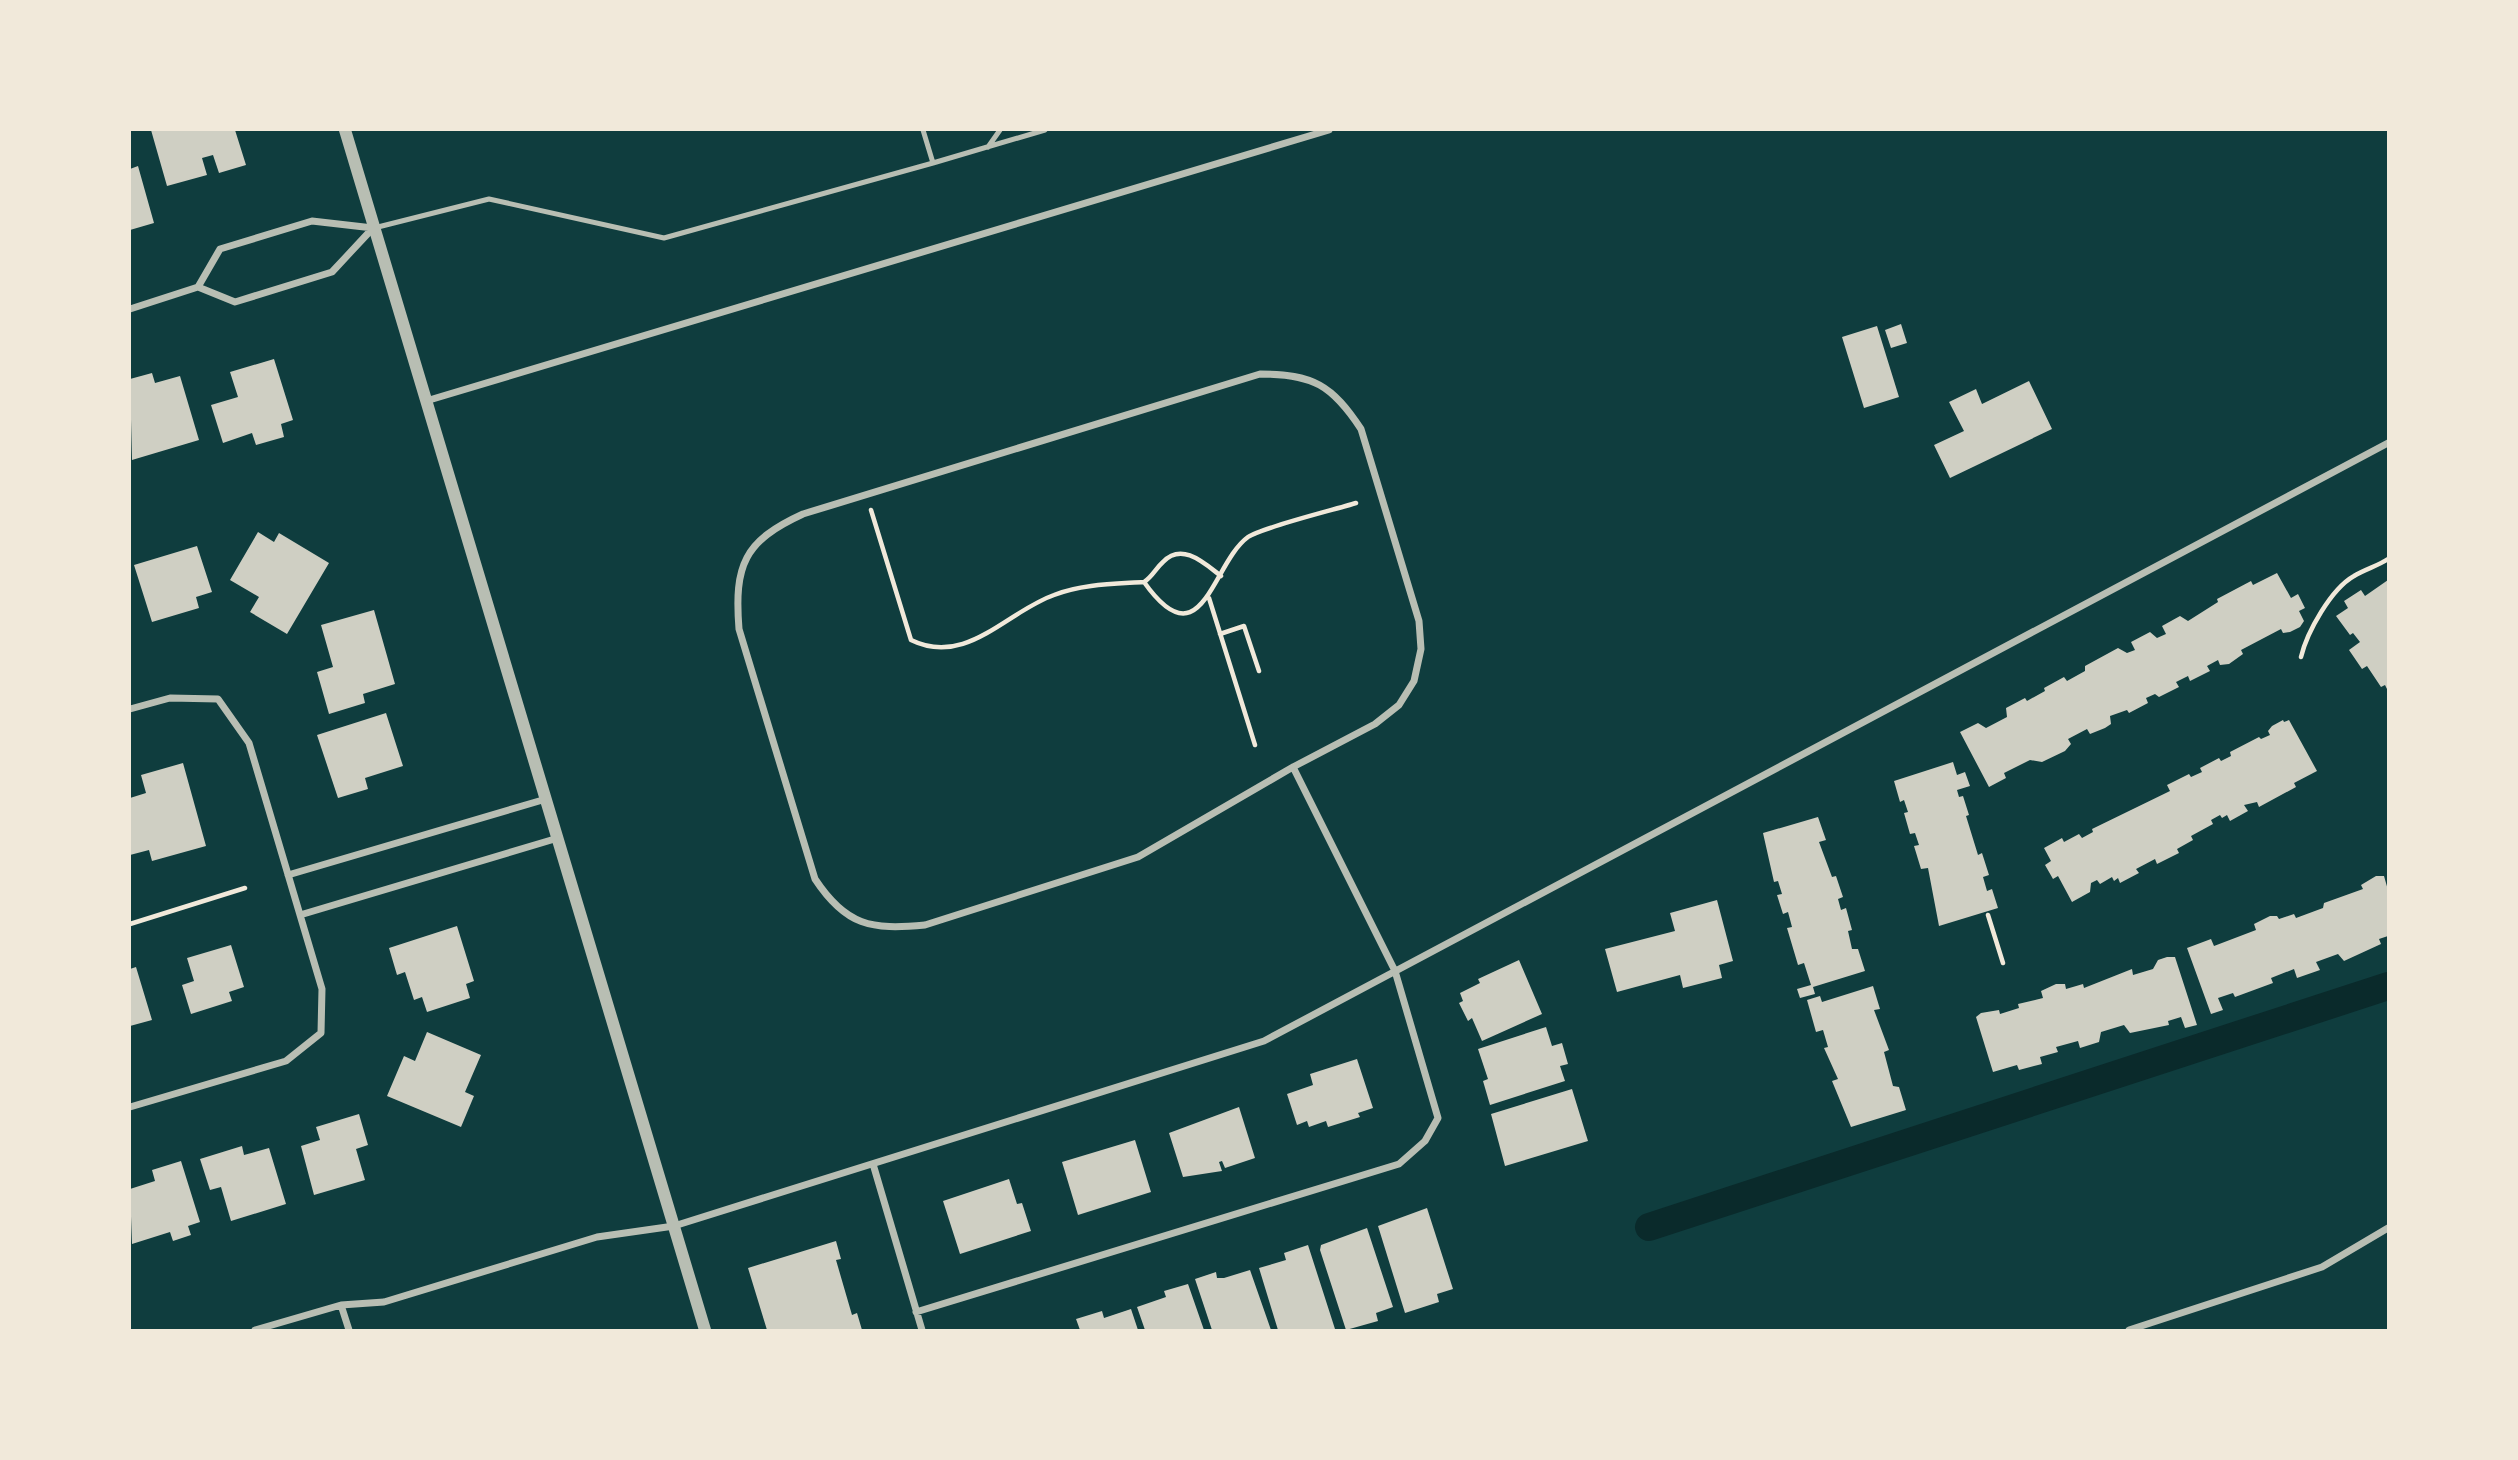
<svg xmlns="http://www.w3.org/2000/svg" width="2518" height="1460" font-family="'Noto Sans',sans-serif">
<rect width="100%" height="100%" fill="#0f3d3e"/>
<g fill="none" stroke-linecap="round" stroke-linejoin="round">
<path stroke="#0a2a2b" stroke-width="28" d="M 1649,1227 L 2388,986"/>
</g>
<path fill="#cfcfc3" d="M 151,130 L 235,130 L 246,165 L 219,173 L 213,155 L 202,158 L 207,175 L 167,186 Z
M 138,166 L 154,223 L 130,230 L 130,169 Z
M 1901,324 L 1907,343 L 1891,348 L 1885,330 Z
M 1877,326 L 1899,397 L 1864,408 L 1842,337 Z
M 274,359 L 293,420 L 281,424 L 284,437 L 256,445 L 252,433 L 223,443 L 211,405 L 238,397 L 230,372 Z
M 152,373 L 155,383 L 180,376 L 199,440 L 132,460 L 130,379 Z
M 2029,381 L 2052,429 L 1950,478 L 1934,445 L 1964,431 L 1949,402 L 1976,389 L 1982,404 Z
M 258,532 L 274,542 L 279,533 L 329,563 L 287,634 L 250,612 L 259,597 L 230,580 Z
M 197,546 L 212,592 L 196,597 L 199,608 L 152,622 L 134,565 Z
M 2277,573 L 2291,598 L 2298,594 L 2305,608 L 2299,611 L 2304,621 L 2300,627 L 2290,632 L 2283,633 L 2281,629 L 2241,650 L 2243,654 L 2229,664 L 2220,665 L 2218,660 L 2207,666 L 2210,671 L 2190,681 L 2188,676 L 2176,682 L 2179,687 L 2159,697 L 2155,694 L 2146,698 L 2148,703 L 2129,713 L 2127,710 L 2110,716 L 2111,724 L 2105,728 L 2090,734 L 2087,729 L 2068,739 L 2071,744 L 2065,751 L 2042,762 L 2030,760 L 2004,773 L 2006,778 L 1989,787 L 1960,732 L 1978,723 L 1986,728 L 2007,717 L 2006,708 L 2025,698 L 2027,701 L 2045,691 L 2044,688 L 2064,677 L 2067,681 L 2085,671 L 2085,666 L 2118,648 L 2127,653 L 2135,650 L 2131,642 L 2150,632 L 2157,638 L 2166,634 L 2162,626 L 2180,616 L 2188,621 L 2218,602 L 2217,599 L 2251,581 L 2253,585 Z
M 2388,580 L 2388,691 L 2385,685 L 2381,687 L 2367,666 L 2362,669 L 2349,650 L 2360,642 L 2353,633 L 2350,635 L 2336,616 L 2348,608 L 2344,601 L 2361,590 L 2365,596 Z
M 374,610 L 395,684 L 363,694 L 365,703 L 329,714 L 317,672 L 333,667 L 321,625 Z
M 386,713 L 403,766 L 365,778 L 368,789 L 338,798 L 317,735 Z
M 2283,720 L 2284,722 L 2289,720 L 2317,771 L 2294,783 L 2296,787 L 2259,807 L 2257,802 L 2244,805 L 2248,811 L 2230,821 L 2227,815 L 2222,818 L 2220,815 L 2211,820 L 2213,824 L 2191,836 L 2193,840 L 2177,849 L 2179,853 L 2157,864 L 2155,859 L 2136,869 L 2139,873 L 2120,883 L 2118,878 L 2114,881 L 2112,877 L 2100,884 L 2097,880 L 2091,883 L 2090,892 L 2072,902 L 2058,876 L 2053,879 L 2045,865 L 2051,861 L 2044,848 L 2062,838 L 2064,842 L 2079,834 L 2082,838 L 2093,832 L 2092,829 L 2170,791 L 2167,785 L 2189,774 L 2191,777 L 2202,772 L 2200,768 L 2219,758 L 2221,761 L 2231,756 L 2230,752 L 2259,737 L 2261,739 L 2270,735 L 2268,731 L 2272,726 Z
M 1953,762 L 1957,775 L 1965,772 L 1970,786 L 1957,790 L 1959,797 L 1963,796 L 1969,815 L 1966,816 L 1978,855 L 1982,853 L 1989,875 L 1983,877 L 1987,891 L 1992,889 L 1998,908 L 1939,926 L 1928,868 L 1921,869 L 1914,846 L 1919,845 L 1915,833 L 1910,834 L 1904,813 L 1908,812 L 1904,800 L 1900,802 L 1894,781 Z
M 183,763 L 206,846 L 152,861 L 149,850 L 130,855 L 130,798 L 146,793 L 141,775 Z
M 1818,817 L 1826,840 L 1819,842 L 1832,877 L 1836,876 L 1843,897 L 1838,899 L 1841,910 L 1846,908 L 1852,930 L 1848,931 L 1852,949 L 1858,949 L 1865,971 L 1813,987 L 1815,994 L 1800,998 L 1797,989 L 1811,985 L 1804,963 L 1798,965 L 1787,928 L 1792,927 L 1788,912 L 1783,914 L 1777,895 L 1782,894 L 1778,881 L 1774,882 L 1763,833 Z
M 2376,876 L 2384,876 L 2388,890 L 2388,936 L 2379,939 L 2381,944 L 2344,961 L 2338,954 L 2316,962 L 2320,970 L 2297,978 L 2294,969 L 2271,978 L 2273,983 L 2235,997 L 2233,993 L 2218,998 L 2223,1010 L 2211,1014 L 2187,948 L 2211,939 L 2214,946 L 2256,930 L 2254,924 L 2270,916 L 2277,916 L 2279,919 L 2294,914 L 2296,918 L 2323,908 L 2324,903 L 2363,889 L 2361,885 Z
M 1717,900 L 1733,961 L 1719,965 L 1722,978 L 1683,988 L 1680,975 L 1617,992 L 1605,949 L 1675,931 L 1670,913 Z
M 457,926 L 474,981 L 466,984 L 470,998 L 427,1012 L 422,997 L 414,1000 L 405,972 L 397,975 L 389,948 Z
M 231,945 L 244,987 L 229,992 L 232,1001 L 191,1014 L 182,985 L 194,981 L 187,958 Z
M 2167,957 L 2175,957 L 2197,1025 L 2185,1028 L 2181,1017 L 2168,1021 L 2169,1025 L 2130,1033 L 2124,1025 L 2101,1032 L 2099,1042 L 2080,1048 L 2078,1041 L 2056,1047 L 2058,1052 L 2040,1057 L 2042,1064 L 2019,1070 L 2017,1065 L 1993,1072 L 1976,1017 L 1981,1013 L 1999,1010 L 2000,1014 L 2019,1008 L 2018,1004 L 2043,998 L 2041,991 L 2056,984 L 2065,984 L 2066,989 L 2083,984 L 2084,988 L 2132,969 L 2133,975 L 2153,969 L 2158,960 Z
M 1519,960 L 1542,1014 L 1482,1041 L 1472,1018 L 1468,1021 L 1459,1003 L 1463,1001 L 1460,993 L 1480,983 L 1478,979 Z
M 136,967 L 152,1020 L 130,1026 L 130,969 Z
M 1873,986 L 1880,1009 L 1874,1010 L 1889,1050 L 1884,1052 L 1893,1086 L 1899,1087 L 1906,1110 L 1851,1127 L 1832,1081 L 1838,1079 L 1824,1048 L 1828,1047 L 1823,1030 L 1816,1032 L 1807,1000 L 1820,996 L 1822,1002 Z
M 1546,1027 L 1552,1046 L 1562,1043 L 1568,1064 L 1560,1066 L 1565,1081 L 1490,1105 L 1483,1081 L 1488,1079 L 1478,1049 Z
M 427,1032 L 481,1055 L 465,1092 L 474,1096 L 461,1127 L 387,1096 L 404,1056 L 415,1061 Z
M 1357,1059 L 1373,1108 L 1358,1113 L 1360,1117 L 1328,1127 L 1326,1121 L 1309,1127 L 1307,1121 L 1297,1125 L 1287,1094 L 1313,1085 L 1310,1074 Z
M 1572,1089 L 1588,1141 L 1505,1166 L 1491,1114 Z
M 1239,1107 L 1255,1158 L 1225,1168 L 1222,1161 L 1219,1162 L 1222,1171 L 1183,1177 L 1169,1133 Z
M 359,1114 L 368,1145 L 356,1149 L 365,1180 L 314,1195 L 301,1146 L 320,1140 L 316,1127 Z
M 1135,1140 L 1151,1192 L 1078,1215 L 1062,1162 Z
M 242,1146 L 244,1155 L 269,1148 L 286,1204 L 231,1221 L 221,1187 L 210,1190 L 200,1159 Z
M 181,1161 L 200,1222 L 188,1226 L 191,1235 L 173,1241 L 170,1232 L 132,1244 L 130,1189 L 155,1181 L 152,1170 Z
M 1009,1179 L 1017,1204 L 1022,1203 L 1031,1231 L 960,1254 L 943,1201 Z
M 1427,1208 L 1453,1289 L 1437,1294 L 1439,1302 L 1405,1313 L 1378,1226 Z
M 1367,1228 L 1393,1307 L 1376,1313 L 1378,1321 L 1346,1330 L 1320,1250 L 1321,1245 Z
M 836,1241 L 841,1259 L 836,1260 L 852,1315 L 857,1313 L 862,1330 L 767,1330 L 748,1268 Z
M 1308,1245 L 1335,1329 L 1278,1330 L 1259,1268 L 1286,1260 L 1284,1253 Z
M 1250,1270 L 1271,1330 L 1212,1330 L 1195,1279 L 1216,1272 L 1217,1278 L 1224,1278 Z
M 1188,1284 L 1204,1330 L 1145,1330 L 1137,1307 L 1166,1297 L 1164,1291 Z
M 1131,1309 L 1138,1330 L 1080,1330 L 1076,1319 L 1102,1311 L 1104,1318 Z"/>
<g fill="none" stroke-linecap="round" stroke-linejoin="round">
<path stroke="#f1e9da" stroke-width="4.5" d="M 871,510 L 911,640 C 966,667 1006,612 1054,595 C 1082,584 1114,584 1144,582 C 1202,664 1212,563 1248,537 C 1263,527 1334,510 1356,503
M 1144,582 C 1153,576 1155,569 1163,562 C 1182,542 1204,563 1221,576
M 1209,598 L 1255,745
M 1220,634 L 1244,626 L 1259,671
M 2301,657 C 2307,632 2331,589 2354,576 C 2365,569 2378,566 2388,559
M 1988,915 L 2003,963
M 130,924 L 245,888"/>
<path stroke="#b8beb3" stroke-width="5" d="M 988,147 L 1000,130
M 933,163 L 1045,130
M 374,228 L 489,199 L 664,238 L 933,163 L 923,130"/>
<path stroke="#b8beb3" stroke-width="7" d="M 130,309 L 198,287 L 235,302 L 332,272 L 373,228 L 312,221 L 220,249 L 198,287
M 1260,374 C 1313,374 1332,385 1361,429 L 1419,621 L 1421,649 L 1414,681 L 1399,705 L 1375,724 L 1293,767 L 1138,857 L 925,925 C 871,930 846,926 815,879 L 739,629 C 734,565 744,541 803,514 Z
M 426,401 L 1329,130
M 130,709 L 170,698 L 218,699 L 249,743 L 322,989 L 321,1033 L 286,1061 L 130,1107
M 288,875 L 546,799
M 300,915 L 558,838
M 873,1164 L 922,1330
M 341,1305 L 349,1330
M 916,1312 L 1399,1164 L 1425,1141 L 1438,1118 L 1395,971 L 1293,767
M 255,1330 L 341,1305 L 384,1302 L 597,1237 L 674,1226 L 1264,1041 L 2388,443
M 2129,1330 L 2322,1267 L 2388,1228"/>
<path stroke="#b8beb3" stroke-width="12" d="M 345,130 L 705,1330"/>
</g>
<rect width="2518" height="1460" fill="none" stroke="#f1e9da" stroke-width="262"/>
</svg>
